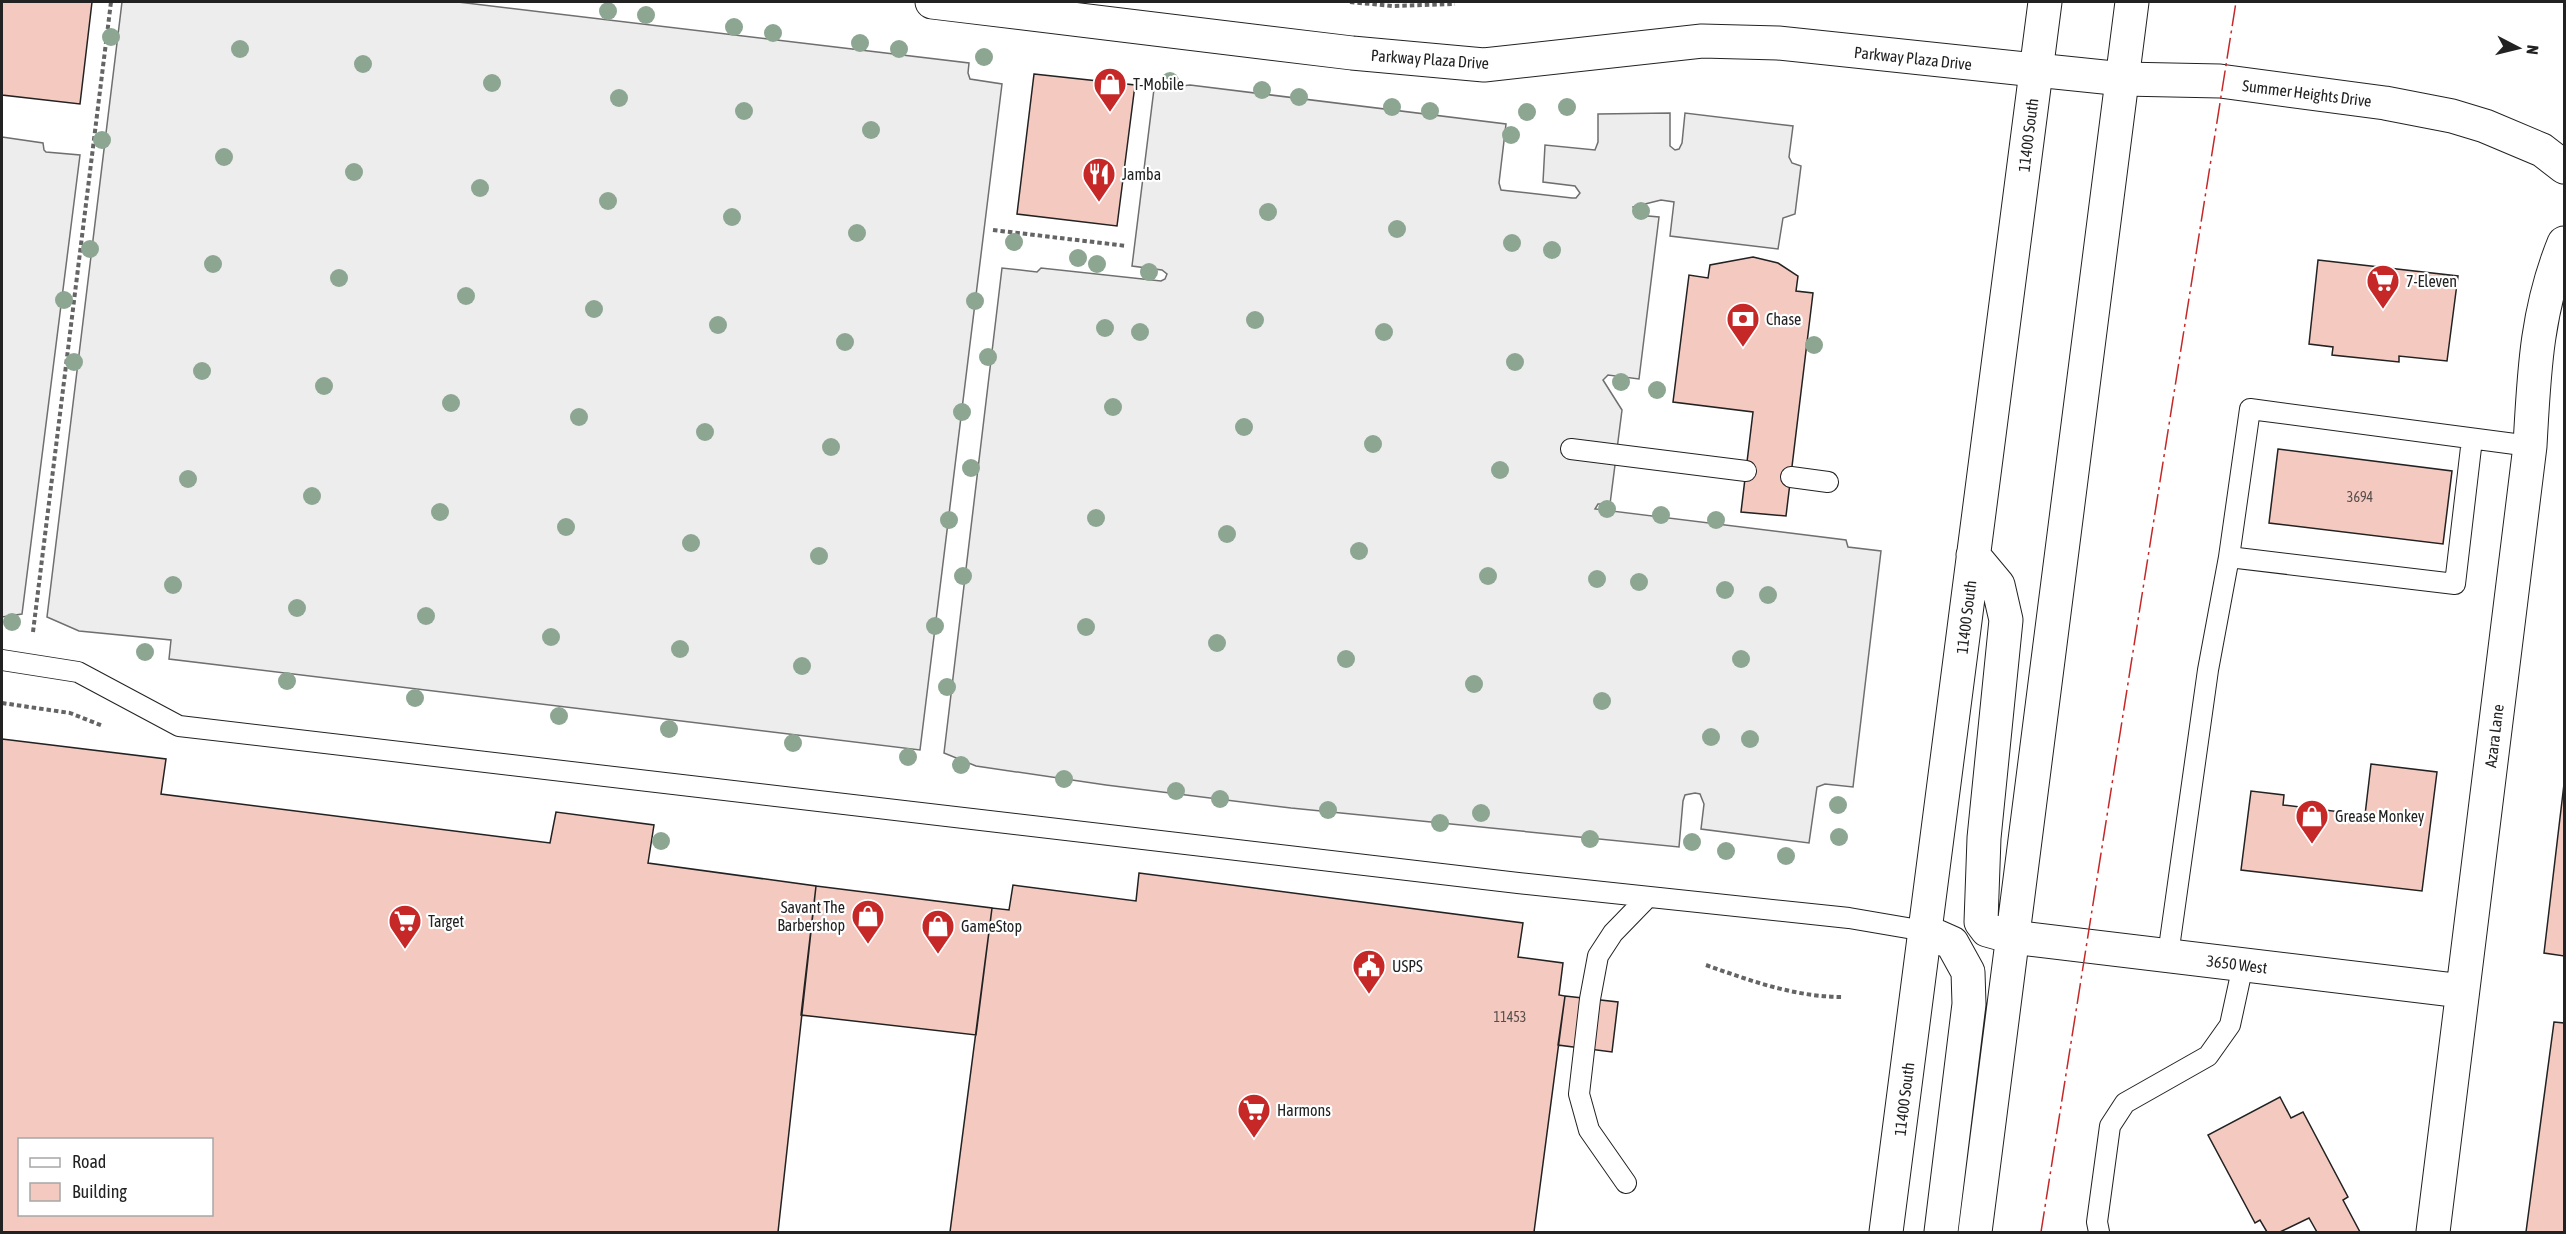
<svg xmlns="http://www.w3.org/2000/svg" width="2566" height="1234" font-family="'Asap Condensed',sans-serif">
<rect width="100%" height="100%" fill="#fff"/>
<path fill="#ededed" stroke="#6f6f6f" stroke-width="1.5" d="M 122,2 L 458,2 L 969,63 L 968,73 L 970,79 L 1002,84 L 920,750 L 169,659 L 171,640 L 79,631 L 47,617 Z
M 1190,85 L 1506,124 L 1499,183 L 1501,190 L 1572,198 L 1576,198 L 1580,193 L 1575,186 L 1543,182 L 1545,145 L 1595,150 L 1598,142 L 1598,114 L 1670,113 L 1670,146 L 1675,150 L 1679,149 L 1682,143 L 1685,113 L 1793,126 L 1789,157 L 1792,163 L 1801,166 L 1795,214 L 1783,218 L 1778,249 L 1670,236 L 1674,202 L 1661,200 L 1633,207 L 1637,215 L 1659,217 L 1639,379 L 1608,375 L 1603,380 L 1622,410 L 1610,504 L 1598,504 L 1595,509 L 1846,540 L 1848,547 L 1881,551 L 1853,787 L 1825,784 L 1817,787 L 1809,843 L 1701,829 L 1704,804 L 1700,794 L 1695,793 L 1685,795 L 1683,801 L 1679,847 L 1291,808 L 1106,785 L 976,766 L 944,753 L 1002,268 L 1037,272 L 1041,268 L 1161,281 L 1165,279 L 1167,274 L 1162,270 L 1132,266 L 1154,89 Z
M 2,137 L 43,143 L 44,150 L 46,152 L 80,155 L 22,614 L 2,617 Z"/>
<path fill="#f3c9c0" stroke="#222" stroke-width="1.5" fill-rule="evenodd" d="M 2,2 L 92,2 L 80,104 L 2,95 Z
M 1034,74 L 1135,85 L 1117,226 L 1017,214 Z
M 1753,257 L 1778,263 L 1798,276 L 1796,291 L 1813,293 L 1786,516 L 1741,512 L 1753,412 L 1673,402 L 1689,275 L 1708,278 L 1710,265 Z
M 2318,260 L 2458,276 L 2447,361 L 2399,356 L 2399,362 L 2332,355 L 2333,347 L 2309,344 Z
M 2278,449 L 2452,471 L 2443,544 L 2269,523 Z
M 2,739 L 166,759 L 161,794 L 550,843 L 556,812 L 654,825 L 648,863 L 816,886 L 778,1232 L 2,1232 ZM 20,1140 L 212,1140 L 212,1214 L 20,1214 Z
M 2371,764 L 2437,772 L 2422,891 L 2241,870 L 2251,791 L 2284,795 L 2283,805 L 2365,815 Z
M 2564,784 L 2564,956 L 2544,953 Z
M 1139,873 L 1523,923 L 1518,957 L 1563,963 L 1559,995 L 1565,996 L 1534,1232 L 950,1232 L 992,908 L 1009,910 L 1013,885 L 1136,901 Z
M 816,886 L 992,908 L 976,1035 L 801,1015 Z
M 1565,996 L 1618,1002 L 1612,1052 L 1558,1045 Z
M 2554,1022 L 2564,1023 L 2564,1232 L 2526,1232 Z
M 2280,1097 L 2291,1118 L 2303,1112 L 2348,1197 L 2343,1200 L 2360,1232 L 2317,1232 L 2309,1218 L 2280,1232 L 2267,1232 L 2260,1220 L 2255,1223 L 2208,1135 Z"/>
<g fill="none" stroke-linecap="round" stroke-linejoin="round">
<g stroke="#222" stroke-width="22">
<path id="lane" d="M 2472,439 L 2455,584 L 2229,557 L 2250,409 L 2530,446
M 1571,449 L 1746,471
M 1791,477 L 1828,482
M 2,660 L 78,672 L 179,726 L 1518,883 L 1849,918 L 1925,931
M 2168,955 L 2208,670 L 2229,557
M 1626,1183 L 1589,1130 L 1579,1094 L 1590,999 L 1598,956 L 1613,933 L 1647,898
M 2099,1232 L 2097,1222 L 2110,1126 L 2125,1103 L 2208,1056 L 2230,1025 L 2243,965"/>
</g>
<g stroke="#222" stroke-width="35">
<path id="street" d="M 932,2 L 1352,53 L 1484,65 L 1702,41 L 1778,43 L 2036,70
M 2012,937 L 2462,991
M 2433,1232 L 2530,446 C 2534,374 2536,312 2564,243"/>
</g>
<g stroke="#222" stroke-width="35">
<path id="secondary" d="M 2036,70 L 2123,79 L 2220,81 L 2385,103 L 2452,116 L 2485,126 L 2542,150 L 2564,167"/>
</g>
<g stroke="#222" stroke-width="35">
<path id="primary" d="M 1973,555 L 1998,585 L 2006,620 L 1984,838 L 1981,922 L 1987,930 L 2012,937
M 1925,931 L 1952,943 L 1968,972 L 1969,1004 L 1941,1232
M 1886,1232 L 2045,2
M 1975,1232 L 2132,2"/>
</g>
<path stroke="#646464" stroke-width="4" stroke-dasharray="4.5 3" stroke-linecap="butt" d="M 1350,2 L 1392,6 L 1455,4
M 993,230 L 1127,246
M 33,632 L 111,2
M 2,703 L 70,713 L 103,726
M 1706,965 C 1751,981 1795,997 1843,997"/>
<use href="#lane" stroke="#fff" stroke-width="20"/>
<use href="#street" stroke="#fff" stroke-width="33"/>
<use href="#secondary" stroke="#fff" stroke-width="33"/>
<use href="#primary" stroke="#fff" stroke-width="33"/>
<path stroke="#c62828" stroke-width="1.5" stroke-dasharray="21 4.5 3 4.5" stroke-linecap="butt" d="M 2041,1232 L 2236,2"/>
</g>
<g fill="#8da692">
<circle cx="608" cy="11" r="9"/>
<circle cx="646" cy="15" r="9"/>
<circle cx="734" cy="27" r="9"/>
<circle cx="773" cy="33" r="9"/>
<circle cx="111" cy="37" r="9"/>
<circle cx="860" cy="43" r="9"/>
<circle cx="240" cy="49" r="9"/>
<circle cx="899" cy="49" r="9"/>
<circle cx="984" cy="57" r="9"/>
<circle cx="363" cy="64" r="9"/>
<circle cx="1170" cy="81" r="9"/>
<circle cx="492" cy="83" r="9"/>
<circle cx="1262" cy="90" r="9"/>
<circle cx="1299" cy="97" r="9"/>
<circle cx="619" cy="98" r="9"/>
<circle cx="1392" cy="107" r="9"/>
<circle cx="1567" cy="107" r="9"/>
<circle cx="744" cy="111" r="9"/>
<circle cx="1430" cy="111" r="9"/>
<circle cx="1527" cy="112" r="9"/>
<circle cx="871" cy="130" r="9"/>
<circle cx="1511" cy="135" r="9"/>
<circle cx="102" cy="140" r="9"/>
<circle cx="224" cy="157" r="9"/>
<circle cx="354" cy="172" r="9"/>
<circle cx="480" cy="188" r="9"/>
<circle cx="608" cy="201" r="9"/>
<circle cx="1641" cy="211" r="9"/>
<circle cx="1268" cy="212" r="9"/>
<circle cx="732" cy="217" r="9"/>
<circle cx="1397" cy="229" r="9"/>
<circle cx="857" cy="233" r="9"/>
<circle cx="1014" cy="242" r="9"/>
<circle cx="1512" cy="243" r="9"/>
<circle cx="90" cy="249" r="9"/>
<circle cx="1552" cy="250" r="9"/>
<circle cx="1078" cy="258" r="9"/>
<circle cx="213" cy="264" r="9"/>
<circle cx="1097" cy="264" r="9"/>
<circle cx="1149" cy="272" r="9"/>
<circle cx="339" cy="278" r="9"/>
<circle cx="466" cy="296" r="9"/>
<circle cx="64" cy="300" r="9"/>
<circle cx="975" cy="301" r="9"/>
<circle cx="594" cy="309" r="9"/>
<circle cx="1255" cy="320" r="9"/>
<circle cx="718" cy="325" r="9"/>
<circle cx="1105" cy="328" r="9"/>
<circle cx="1140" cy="332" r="9"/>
<circle cx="1384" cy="332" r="9"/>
<circle cx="845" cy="342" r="9"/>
<circle cx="1814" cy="345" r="9"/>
<circle cx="988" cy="357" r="9"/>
<circle cx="74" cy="362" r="9"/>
<circle cx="1515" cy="362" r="9"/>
<circle cx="202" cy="371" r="9"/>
<circle cx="1621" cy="382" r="9"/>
<circle cx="324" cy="386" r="9"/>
<circle cx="1657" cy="390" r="9"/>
<circle cx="451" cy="403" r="9"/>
<circle cx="1113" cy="407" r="9"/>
<circle cx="962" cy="412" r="9"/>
<circle cx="579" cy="417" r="9"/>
<circle cx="1244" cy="427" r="9"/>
<circle cx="705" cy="432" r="9"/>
<circle cx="1373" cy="444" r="9"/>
<circle cx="831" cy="447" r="9"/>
<circle cx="971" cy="468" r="9"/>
<circle cx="1500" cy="470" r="9"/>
<circle cx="188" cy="479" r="9"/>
<circle cx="312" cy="496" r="9"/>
<circle cx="1607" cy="509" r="9"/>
<circle cx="440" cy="512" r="9"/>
<circle cx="1661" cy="515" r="9"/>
<circle cx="1096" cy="518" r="9"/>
<circle cx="949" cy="520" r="9"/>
<circle cx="1716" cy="520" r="9"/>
<circle cx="566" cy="527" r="9"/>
<circle cx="1227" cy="534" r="9"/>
<circle cx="691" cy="543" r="9"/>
<circle cx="1359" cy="551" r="9"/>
<circle cx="819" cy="556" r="9"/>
<circle cx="963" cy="576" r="9"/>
<circle cx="1488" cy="576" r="9"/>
<circle cx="1597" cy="579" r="9"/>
<circle cx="1639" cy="582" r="9"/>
<circle cx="173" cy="585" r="9"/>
<circle cx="1725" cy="590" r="9"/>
<circle cx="1768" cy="595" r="9"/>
<circle cx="297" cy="608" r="9"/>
<circle cx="426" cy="616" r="9"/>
<circle cx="12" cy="622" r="9"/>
<circle cx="935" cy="626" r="9"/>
<circle cx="1086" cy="627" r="9"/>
<circle cx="551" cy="637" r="9"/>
<circle cx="1217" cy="643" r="9"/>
<circle cx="680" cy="649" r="9"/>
<circle cx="145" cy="652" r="9"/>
<circle cx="1346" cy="659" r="9"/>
<circle cx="1741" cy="659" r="9"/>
<circle cx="802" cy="666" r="9"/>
<circle cx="287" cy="681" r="9"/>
<circle cx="1474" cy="684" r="9"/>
<circle cx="947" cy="687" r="9"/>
<circle cx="415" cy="698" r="9"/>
<circle cx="1602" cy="701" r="9"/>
<circle cx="559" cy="716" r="9"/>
<circle cx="669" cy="729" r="9"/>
<circle cx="1711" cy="737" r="9"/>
<circle cx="1750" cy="739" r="9"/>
<circle cx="793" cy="743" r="9"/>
<circle cx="908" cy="757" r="9"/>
<circle cx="961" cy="765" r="9"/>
<circle cx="1064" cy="779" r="9"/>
<circle cx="1176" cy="791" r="9"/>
<circle cx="1220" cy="799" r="9"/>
<circle cx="1838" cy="805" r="9"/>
<circle cx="1328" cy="810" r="9"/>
<circle cx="1481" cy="813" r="9"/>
<circle cx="1440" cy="823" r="9"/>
<circle cx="1839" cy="837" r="9"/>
<circle cx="1590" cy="839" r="9"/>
<circle cx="661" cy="841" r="9"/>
<circle cx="1692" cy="842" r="9"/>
<circle cx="1726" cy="851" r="9"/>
<circle cx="1786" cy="856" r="9"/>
</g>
<defs>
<g id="shop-pin" transform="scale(1.725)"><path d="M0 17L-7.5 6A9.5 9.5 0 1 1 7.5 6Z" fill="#c62828" stroke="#fff"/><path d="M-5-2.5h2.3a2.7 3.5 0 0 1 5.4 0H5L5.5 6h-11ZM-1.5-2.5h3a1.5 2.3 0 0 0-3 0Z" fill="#fff"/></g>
<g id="restaurant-pin" transform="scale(1.725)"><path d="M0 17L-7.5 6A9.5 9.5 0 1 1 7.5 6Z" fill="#c62828" stroke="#fff"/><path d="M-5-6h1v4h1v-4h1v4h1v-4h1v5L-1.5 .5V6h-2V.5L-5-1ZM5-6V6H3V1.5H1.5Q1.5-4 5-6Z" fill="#fff"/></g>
<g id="supermarket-pin" transform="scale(1.725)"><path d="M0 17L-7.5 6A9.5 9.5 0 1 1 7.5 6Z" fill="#c62828" stroke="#fff"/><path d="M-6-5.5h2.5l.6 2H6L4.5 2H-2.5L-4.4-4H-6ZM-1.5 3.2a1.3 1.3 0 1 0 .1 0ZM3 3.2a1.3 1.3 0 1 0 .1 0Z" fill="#fff"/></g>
<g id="bank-pin" transform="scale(1.725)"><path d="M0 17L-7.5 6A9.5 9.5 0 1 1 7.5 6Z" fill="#c62828" stroke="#fff"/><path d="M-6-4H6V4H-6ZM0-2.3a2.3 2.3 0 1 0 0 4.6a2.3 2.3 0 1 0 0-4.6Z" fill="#fff"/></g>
<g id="civic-pin" transform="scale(1.725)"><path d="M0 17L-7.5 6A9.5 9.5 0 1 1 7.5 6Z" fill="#c62828" stroke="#fff"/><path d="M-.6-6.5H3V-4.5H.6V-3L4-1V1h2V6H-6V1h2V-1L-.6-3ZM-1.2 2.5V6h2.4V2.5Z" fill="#fff"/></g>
</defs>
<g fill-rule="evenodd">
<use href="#shop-pin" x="1110" y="84"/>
<use href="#restaurant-pin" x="1099" y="174"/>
<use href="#supermarket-pin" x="2383" y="281"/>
<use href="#bank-pin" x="1743" y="319"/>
<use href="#shop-pin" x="2312" y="816"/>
<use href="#shop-pin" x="868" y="916"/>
<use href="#supermarket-pin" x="405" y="921"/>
<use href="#shop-pin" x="938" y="926"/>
<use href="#civic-pin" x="1369" y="966"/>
<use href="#supermarket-pin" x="1254" y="1110"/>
</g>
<g text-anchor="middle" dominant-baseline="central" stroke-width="4.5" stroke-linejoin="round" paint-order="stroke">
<g font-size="14" fill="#564c4a">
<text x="2360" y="497">3694</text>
<text x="1510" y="1017">11453</text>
</g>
<g font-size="16" fill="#222" stroke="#fff">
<text transform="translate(1913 58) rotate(6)">Parkway Plaza Drive</text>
<text transform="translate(1430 59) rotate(4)">Parkway Plaza Drive</text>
<text transform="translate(2307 93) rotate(7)">Summer Heights Drive</text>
<text transform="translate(2028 135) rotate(-83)">11400 South</text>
<text transform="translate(1966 617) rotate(-83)">11400 South</text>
<text transform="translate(2494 736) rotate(-83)">Azara Lane</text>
<text transform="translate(2237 964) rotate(7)">3650 West</text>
<text transform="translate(1904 1099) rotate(-83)">11400 South</text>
</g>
<g font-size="16" fill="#222" stroke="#fff" text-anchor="start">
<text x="1133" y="84">T-Mobile</text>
<text x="1122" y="174">Jamba</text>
<text x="2406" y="281">7-Eleven</text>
<text x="1766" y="319">Chase</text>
<text x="2335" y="816">Grease Monkey</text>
<text x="845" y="907" text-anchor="end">Savant The<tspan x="845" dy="18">Barbershop</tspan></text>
<text x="428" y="921">Target</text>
<text x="961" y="926">GameStop</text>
<text x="1392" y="966">USPS</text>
<text x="1277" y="1110">Harmons</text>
</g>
</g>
<rect width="2566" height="1234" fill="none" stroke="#222222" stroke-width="6"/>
<rect x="18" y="1138" width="195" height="78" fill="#ffffff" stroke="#a7a7a7" stroke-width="1.5"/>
<rect x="30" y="1158" width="30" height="9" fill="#ffffff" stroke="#a7a7a7" stroke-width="1.5"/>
<text x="72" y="1168" font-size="18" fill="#222222">Road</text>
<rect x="30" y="1183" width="30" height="18" fill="#f3c9c0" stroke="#a7a7a7" stroke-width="1.5"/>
<text x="72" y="1198" font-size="18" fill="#222222">Building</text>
<g transform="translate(2518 48) rotate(97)" stroke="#ffffff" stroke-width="4.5" paint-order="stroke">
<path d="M0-4.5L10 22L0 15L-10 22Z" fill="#222222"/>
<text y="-9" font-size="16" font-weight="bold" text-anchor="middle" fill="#222222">N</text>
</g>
</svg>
